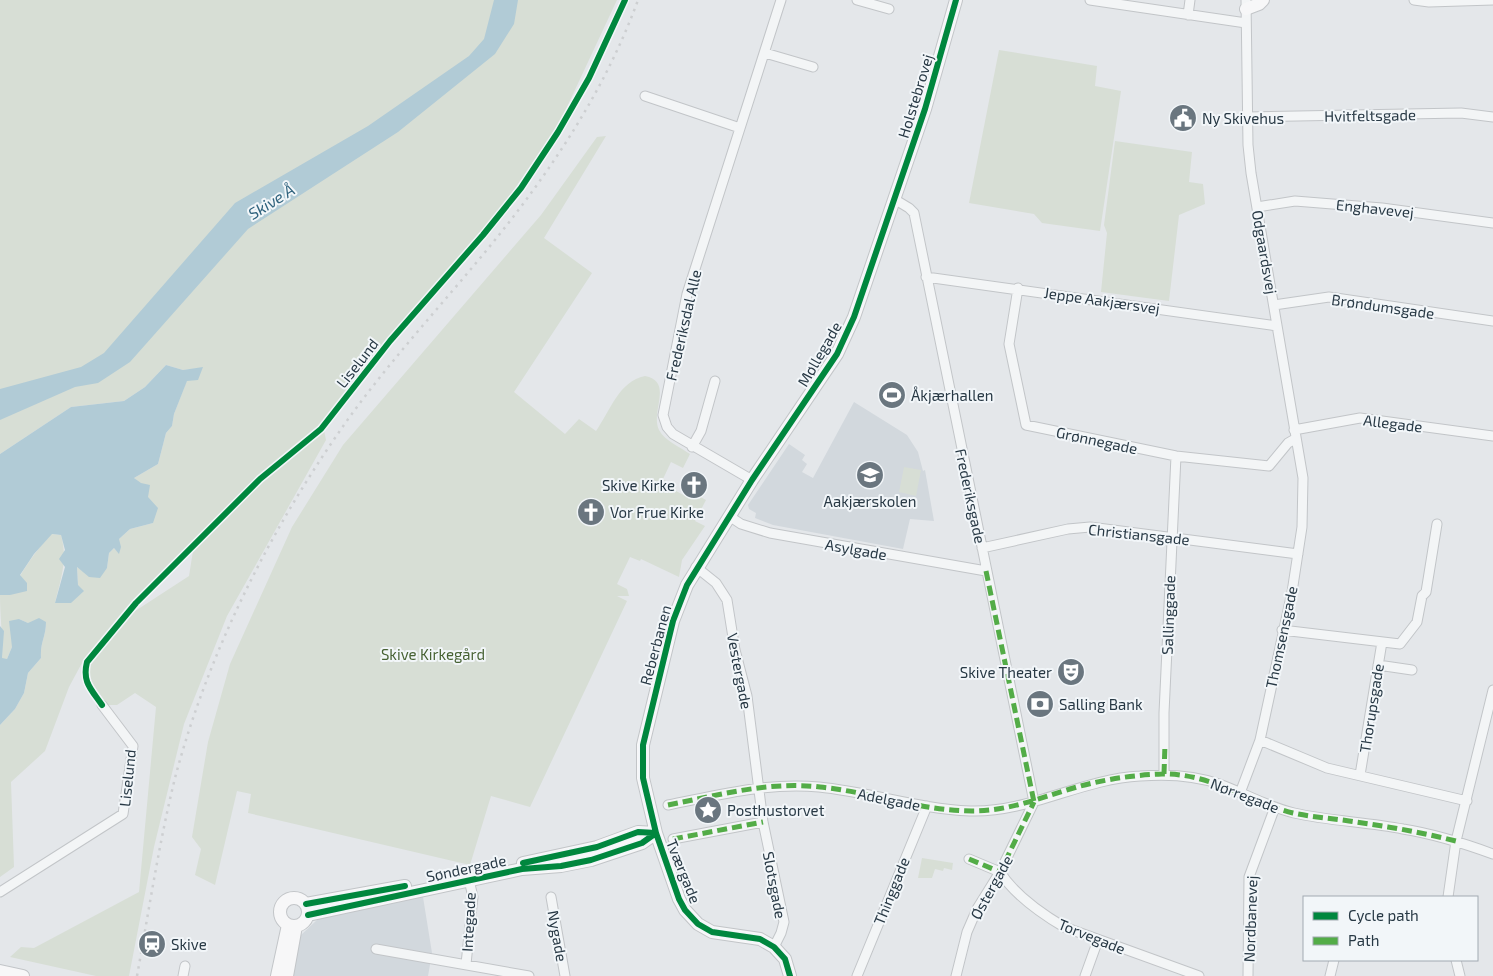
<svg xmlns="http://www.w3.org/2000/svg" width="1493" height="976" font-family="'Exo 2',sans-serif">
<rect width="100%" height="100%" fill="#e4e7ea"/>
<path fill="#d2d8dd" d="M 854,402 L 907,435 L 918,452 L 923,471 L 925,470 L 934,521 L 910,519 L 903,549 L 773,525 L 755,518 L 756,513 L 749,509 L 748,505 L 789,444 L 805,455 L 802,460 L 807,464 L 802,472 L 813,478 Z
M 423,897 L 432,953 L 428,976 L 292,976 L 300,936 L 318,919 Z"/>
<path fill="#d7ded5" d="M 0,0 L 617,0 L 559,124 L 509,197 L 324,430 L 326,440 L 227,616 L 184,724 L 154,847 L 129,976 L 96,976 L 10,957 L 21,947 L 34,948 L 139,892 L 156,707 L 135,693 L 117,705 L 107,705 L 88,677 L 89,662 L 129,615 L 189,576 L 193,551 L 234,512 L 125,609 L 83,661 L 69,687 L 45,751 L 11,782 L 14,867 L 0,877 L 0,725 L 15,709 L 24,693 L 28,673 L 41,658 C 40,642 46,637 46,622 L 28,623 L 19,619 L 12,647 L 7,659 L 2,659 C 3,636 0,618 0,595 L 10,595 C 21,572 34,553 51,534 L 61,535 C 68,560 61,578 55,603 L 71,603 L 78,585 L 77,567 C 90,577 93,578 107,568 L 109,553 L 114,548 L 119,553 L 119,539 L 130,529 L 153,523 C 150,506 149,490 134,478 L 158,464 L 166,433 L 172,426 L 174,414 L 187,380 L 202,368 L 183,370 L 166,365 L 145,387 L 124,401 L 71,407 L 0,454 Z
M 999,50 L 1097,66 L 1095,86 L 1121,91 L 1100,231 L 1042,223 L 1034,214 L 969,203 Z
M 606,136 L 544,238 L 592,273 L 514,392 L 565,434 L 579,419 L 596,431 C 610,411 619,381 645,376 C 674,382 650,411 659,430 C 665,441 680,447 690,454 L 683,468 L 671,462 L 663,479 L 676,487 L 676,491 L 687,497 L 690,491 L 706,500 L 695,521 L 705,526 L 682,560 L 679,577 L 641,559 L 640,561 L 630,557 L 617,584 L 627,589 L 629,596 L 617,596 L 627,601 L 530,807 L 491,796 L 470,865 L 248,813 L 251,794 L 237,791 L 215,885 L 195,875 L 201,849 L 192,837 L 208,742 L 230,664 L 292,527 L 343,445 L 541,215 L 597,137 Z
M 1115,141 L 1192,152 L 1189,182 L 1203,184 L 1205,204 L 1179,215 L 1169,301 L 1101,292 L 1107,233 L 1104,225 Z
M 904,467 L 921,470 L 916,496 L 899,492 Z
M 922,858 L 953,863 L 952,870 L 944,868 L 943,871 L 935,869 L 932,878 L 918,878 Z"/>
<path fill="#b1cbd6" d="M 494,0 L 518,0 L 514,24 L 495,54 L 398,132 L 248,229 L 130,362 L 98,383 L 75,387 L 0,420 L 0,389 L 81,367 L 104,353 L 235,203 L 368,126 L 469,56 L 484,39 Z
M 166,365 L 183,370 L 203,367 L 198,380 L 187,381 L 174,414 L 172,426 L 166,433 L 158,464 L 134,478 L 141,483 L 150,485 L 148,497 L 158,508 L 153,523 L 130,529 L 119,539 L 121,547 L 119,554 L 114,548 L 109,553 L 107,568 L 100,578 L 89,577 L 77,567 L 78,585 L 84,591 L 71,603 L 55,603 L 65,567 L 59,559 L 65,550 L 61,535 L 52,534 L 34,554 L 20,575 L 27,583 L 27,591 L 10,595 L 0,595 L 0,454 L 71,407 L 124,401 L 145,387 Z
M 39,618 L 46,622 C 46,637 40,642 41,658 L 28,673 L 24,693 L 15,709 L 0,725 L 0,626 L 4,631 L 2,658 L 7,659 L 12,647 L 9,621 L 19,619 L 28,623 Z"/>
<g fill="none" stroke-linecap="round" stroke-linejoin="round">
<g stroke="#c2c5c8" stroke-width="11">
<path id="street" d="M 857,0 L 889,9
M 1090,0 L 1246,23
M 1414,0 L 1429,2 L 1493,0
M 1188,15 L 1190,0
M 765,53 L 813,67
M 645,96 L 740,128
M 1247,117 L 1461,113 L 1493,117
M 894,199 L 909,208 L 914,213 L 1034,802
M 1257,207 L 1295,201 L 1382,208 L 1493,223
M 926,277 L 1277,326
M 1018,288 L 1009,344 L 1026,425 L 1176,456 L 1269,466 L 1288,443 L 1295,439
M 1274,305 L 1329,297 L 1493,321
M 1294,430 L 1360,418 L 1493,436
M 692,447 L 701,431 L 715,381
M 752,480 L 673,434 L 667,427 L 663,415 L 687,294 L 781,0
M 729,516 L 741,524 L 770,533 L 986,571
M 982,548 L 1068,529 L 1090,527 L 1298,554
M 696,567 L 716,583 L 727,600 L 735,650 L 747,696 L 763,822 L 784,922 L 781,933 L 774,947
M 1282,630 L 1400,644 L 1417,622 L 1422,596 L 1426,592 L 1437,524
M 1378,665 L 1412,670
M 1260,740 L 1327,768 L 1467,801
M 1164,774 L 1164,713 L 1176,456
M 1360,775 L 1382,642
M 1240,793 L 1260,740 L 1292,592 L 1302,527 L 1303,478 L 1251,173 L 1248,145 L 1246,0
M 668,805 C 719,795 768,782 819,787 C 870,792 919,809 970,811 C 1029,813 1081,779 1140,776 C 1166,774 1194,775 1219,784 C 1244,793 1268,807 1294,813 C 1330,821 1367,822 1403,829 C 1434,834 1463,843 1493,854
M 673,839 L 763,822
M 969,859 L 1000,872
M 1000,872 C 1014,894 1042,914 1064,927 L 1199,976
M 0,892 L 123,814 L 133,746 L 102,705
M 551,897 L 565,976
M 1448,897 L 1456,841 L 1493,690
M 376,949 L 529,976
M 1456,960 L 1460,976
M 466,964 L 473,897 L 469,880
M 183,976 L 185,966
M 857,976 L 927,806
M 956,976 L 967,932 L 977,909 L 1000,872 L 1034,802
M 1085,976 L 1098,940
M 1248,976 L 1249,877 L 1275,807
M 1330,976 L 1334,960"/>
</g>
<g stroke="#c2c5c8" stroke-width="14">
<path id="secondary" d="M 1246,9 L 1259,4 L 1263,0
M 523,863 L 597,847 L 638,832 L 656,833
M280 912a14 14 0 1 1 28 0a14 14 0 1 1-28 0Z
M 306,904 L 405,886
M 308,915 L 522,869 L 561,866 L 591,860 L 642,843 L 656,833
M 0,971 L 23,976
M 277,976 L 288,925
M 287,976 L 296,926
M 790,976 L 785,959 L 774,947 L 760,939 L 712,932 L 698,924 L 685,910 L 679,899 L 656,833 L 643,778 L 643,745 L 673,621 L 687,585 L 752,480 L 837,354 L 854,317 L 925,109 L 956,0"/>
</g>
<use href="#street" stroke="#f3f5f6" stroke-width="9"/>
<use href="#secondary" stroke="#f7f7f8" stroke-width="12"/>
<path stroke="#cdcfd1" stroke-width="2.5" stroke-dasharray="2.5 5" stroke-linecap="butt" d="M 137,976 C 149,910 159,843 175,778 C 207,657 266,538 337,435 C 393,353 464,283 523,204 C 570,141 611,74 638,0"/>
<path stroke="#53ac47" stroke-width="5" stroke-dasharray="10 5" stroke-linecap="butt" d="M 986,571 L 1034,802
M 1164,774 L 1165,744
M 668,805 C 719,795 769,781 820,787 C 871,792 921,811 972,811 C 1007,811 1037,799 1070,789 C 1100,780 1131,775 1162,774 C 1210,773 1248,801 1293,813 C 1311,817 1330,818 1349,821 C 1385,826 1420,832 1456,841
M 673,839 L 763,822
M 969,859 L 1000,872 L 1034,802"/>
<g stroke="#f2f6f9" stroke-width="9">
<path id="cycleway" d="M 102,705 C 91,689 82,682 87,662 L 136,603 L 260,479 L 321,429 L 390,341 L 483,235 L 521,188 L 558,132 L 589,78 L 625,0
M 523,863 L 597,847 L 638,832 L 656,833
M 306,904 L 405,886
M 308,915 L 522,869 L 561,866 L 591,860 L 642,843 L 656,833
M 790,976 L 785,959 L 774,947 L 760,939 L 712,932 L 698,924 L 685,910 L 679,899 L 656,833 L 643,778 L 643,745 L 673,621 L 687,585 L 752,480 L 837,354 L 854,317 L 925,109 L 956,0"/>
</g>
<use href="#cycleway" stroke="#00873e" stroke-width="6"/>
</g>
<defs>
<g id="civic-disc" transform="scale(1.4375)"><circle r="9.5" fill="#6a767f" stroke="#f2f6f9"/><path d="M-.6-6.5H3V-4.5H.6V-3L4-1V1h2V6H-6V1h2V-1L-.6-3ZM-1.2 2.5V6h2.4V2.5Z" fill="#fff"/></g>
<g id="stadium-disc" transform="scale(1.4375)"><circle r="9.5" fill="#6a767f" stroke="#f2f6f9"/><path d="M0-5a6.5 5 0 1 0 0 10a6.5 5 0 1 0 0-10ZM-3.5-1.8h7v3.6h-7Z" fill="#fff"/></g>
<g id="school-disc" transform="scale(1.4375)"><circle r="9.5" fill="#6a767f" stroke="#f2f6f9"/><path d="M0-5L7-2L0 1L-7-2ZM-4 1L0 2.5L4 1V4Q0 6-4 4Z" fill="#fff"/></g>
<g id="church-disc" transform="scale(1.4375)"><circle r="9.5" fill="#6a767f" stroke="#f2f6f9"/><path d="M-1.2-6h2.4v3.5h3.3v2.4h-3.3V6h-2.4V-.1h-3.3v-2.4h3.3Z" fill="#fff"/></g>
<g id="theatre-disc" transform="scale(1.4375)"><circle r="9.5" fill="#6a767f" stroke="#f2f6f9"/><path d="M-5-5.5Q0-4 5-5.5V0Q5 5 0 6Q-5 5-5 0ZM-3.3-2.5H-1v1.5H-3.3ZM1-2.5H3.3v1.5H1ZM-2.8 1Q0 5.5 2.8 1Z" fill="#fff"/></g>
<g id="bank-disc" transform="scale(1.4375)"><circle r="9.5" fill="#6a767f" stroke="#f2f6f9"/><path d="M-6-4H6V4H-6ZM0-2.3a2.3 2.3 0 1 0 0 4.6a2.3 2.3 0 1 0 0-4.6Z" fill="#fff"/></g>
<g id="sight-disc" transform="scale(1.4375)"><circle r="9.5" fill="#6a767f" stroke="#f2f6f9"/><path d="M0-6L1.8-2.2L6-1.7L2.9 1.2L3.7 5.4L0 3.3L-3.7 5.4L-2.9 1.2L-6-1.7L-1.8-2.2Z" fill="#fff"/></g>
<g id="station-disc" transform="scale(1.4375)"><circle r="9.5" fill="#6a767f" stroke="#f2f6f9"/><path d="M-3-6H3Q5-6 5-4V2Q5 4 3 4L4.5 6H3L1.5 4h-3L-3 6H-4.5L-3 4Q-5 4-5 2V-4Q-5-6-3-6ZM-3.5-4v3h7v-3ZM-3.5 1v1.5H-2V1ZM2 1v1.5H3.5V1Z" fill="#fff"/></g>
</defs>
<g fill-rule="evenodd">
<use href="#civic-disc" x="1183" y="118"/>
<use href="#stadium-disc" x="892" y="395"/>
<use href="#school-disc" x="870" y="475"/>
<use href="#church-disc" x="694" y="485"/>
<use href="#church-disc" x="591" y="512"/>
<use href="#theatre-disc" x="1071" y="672"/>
<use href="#bank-disc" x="1040" y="704"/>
<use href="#sight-disc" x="708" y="810"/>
<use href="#station-disc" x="152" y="944"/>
</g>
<g text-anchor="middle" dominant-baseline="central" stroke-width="4" stroke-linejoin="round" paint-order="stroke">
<g font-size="15" fill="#283945" stroke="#f2f6f9">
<text transform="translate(915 96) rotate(-73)">Holstebrovej</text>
<text transform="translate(1370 115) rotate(-1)">Hvitfeltsgade</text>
<text transform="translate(1375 208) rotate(6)">Enghavevej</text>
<text transform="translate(1265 252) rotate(80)">Odgaardsvej</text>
<text transform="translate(1102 300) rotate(8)">Jeppe Aakjærsvej</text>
<text transform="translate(1383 306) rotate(8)">Brøndumsgade</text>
<text transform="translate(683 325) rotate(-77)">Frederiksdal Alle</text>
<text transform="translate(819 354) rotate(-60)">Møllegade</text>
<text transform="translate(357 363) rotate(-52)">Liselund</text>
<text transform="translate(1393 423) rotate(7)">Allegade</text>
<text transform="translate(1097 440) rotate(12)">Grønnegade</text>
<text transform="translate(971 496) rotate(78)">Frederiksgade</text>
<text transform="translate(1139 534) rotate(6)">Christiansgade</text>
<text transform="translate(856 549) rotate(10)">Asylgade</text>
<text transform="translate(1168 615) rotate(-88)">Sallinggade</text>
<text transform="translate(1281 637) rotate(-78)">Thomsensgade</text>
<text transform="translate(655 645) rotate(-75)">Reberbanen</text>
<text transform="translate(740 671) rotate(79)">Vestergade</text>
<text transform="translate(1371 708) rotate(-81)">Thorupsgade</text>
<text transform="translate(127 778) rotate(-84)">Liselund</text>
<text transform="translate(1245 795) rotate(21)">Nørregade</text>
<text transform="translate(889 799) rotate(11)">Adelgade</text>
<text transform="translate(466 868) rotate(-12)">Søndergade</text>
<text transform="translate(684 871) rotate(68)">Tværgade</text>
<text transform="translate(775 885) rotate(79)">Slotsgade</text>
<text transform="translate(991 887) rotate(-61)">Østergade</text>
<text transform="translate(891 891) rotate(-68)">Thinggade</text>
<text transform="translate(1250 919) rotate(-88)">Nordbanevej</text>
<text transform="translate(468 922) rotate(-87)">Integade</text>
<text transform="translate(558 936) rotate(80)">Nygade</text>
<text transform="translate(1092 936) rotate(22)">Torvegade</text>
</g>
<g font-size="15" fill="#283945" stroke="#f2f6f9" text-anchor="start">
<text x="1202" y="118">Ny Skivehus</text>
<text x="911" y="395">Åkjærhallen</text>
<text x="675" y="485" text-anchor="end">Skive Kirke</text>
<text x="870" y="501" text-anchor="middle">Aakjærskolen</text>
<text x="610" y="512">Vor Frue Kirke</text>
<text x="1052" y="672" text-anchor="end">Skive Theater</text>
<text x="1059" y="704">Salling Bank</text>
<text x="727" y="810">Posthustorvet</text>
<text x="171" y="944">Skive</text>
</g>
<g font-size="15" fill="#476234" stroke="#f2f6f9">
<text x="433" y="654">Skive Kirkegård</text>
</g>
<g font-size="16" font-style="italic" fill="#2f627d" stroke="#f2f6f9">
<text transform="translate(271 201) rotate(-32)">Skive Å</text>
</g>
</g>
<rect x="1303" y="896" width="175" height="65" fill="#f2f6f9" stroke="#a1aab1"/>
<rect x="1313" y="912" width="25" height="8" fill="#00873e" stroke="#a1aab1"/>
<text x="1348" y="921" font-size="15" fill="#283945">Cycle path</text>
<rect x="1313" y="937" width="25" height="8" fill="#53ac47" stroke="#a1aab1"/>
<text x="1348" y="946" font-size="15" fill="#283945">Path</text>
</svg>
